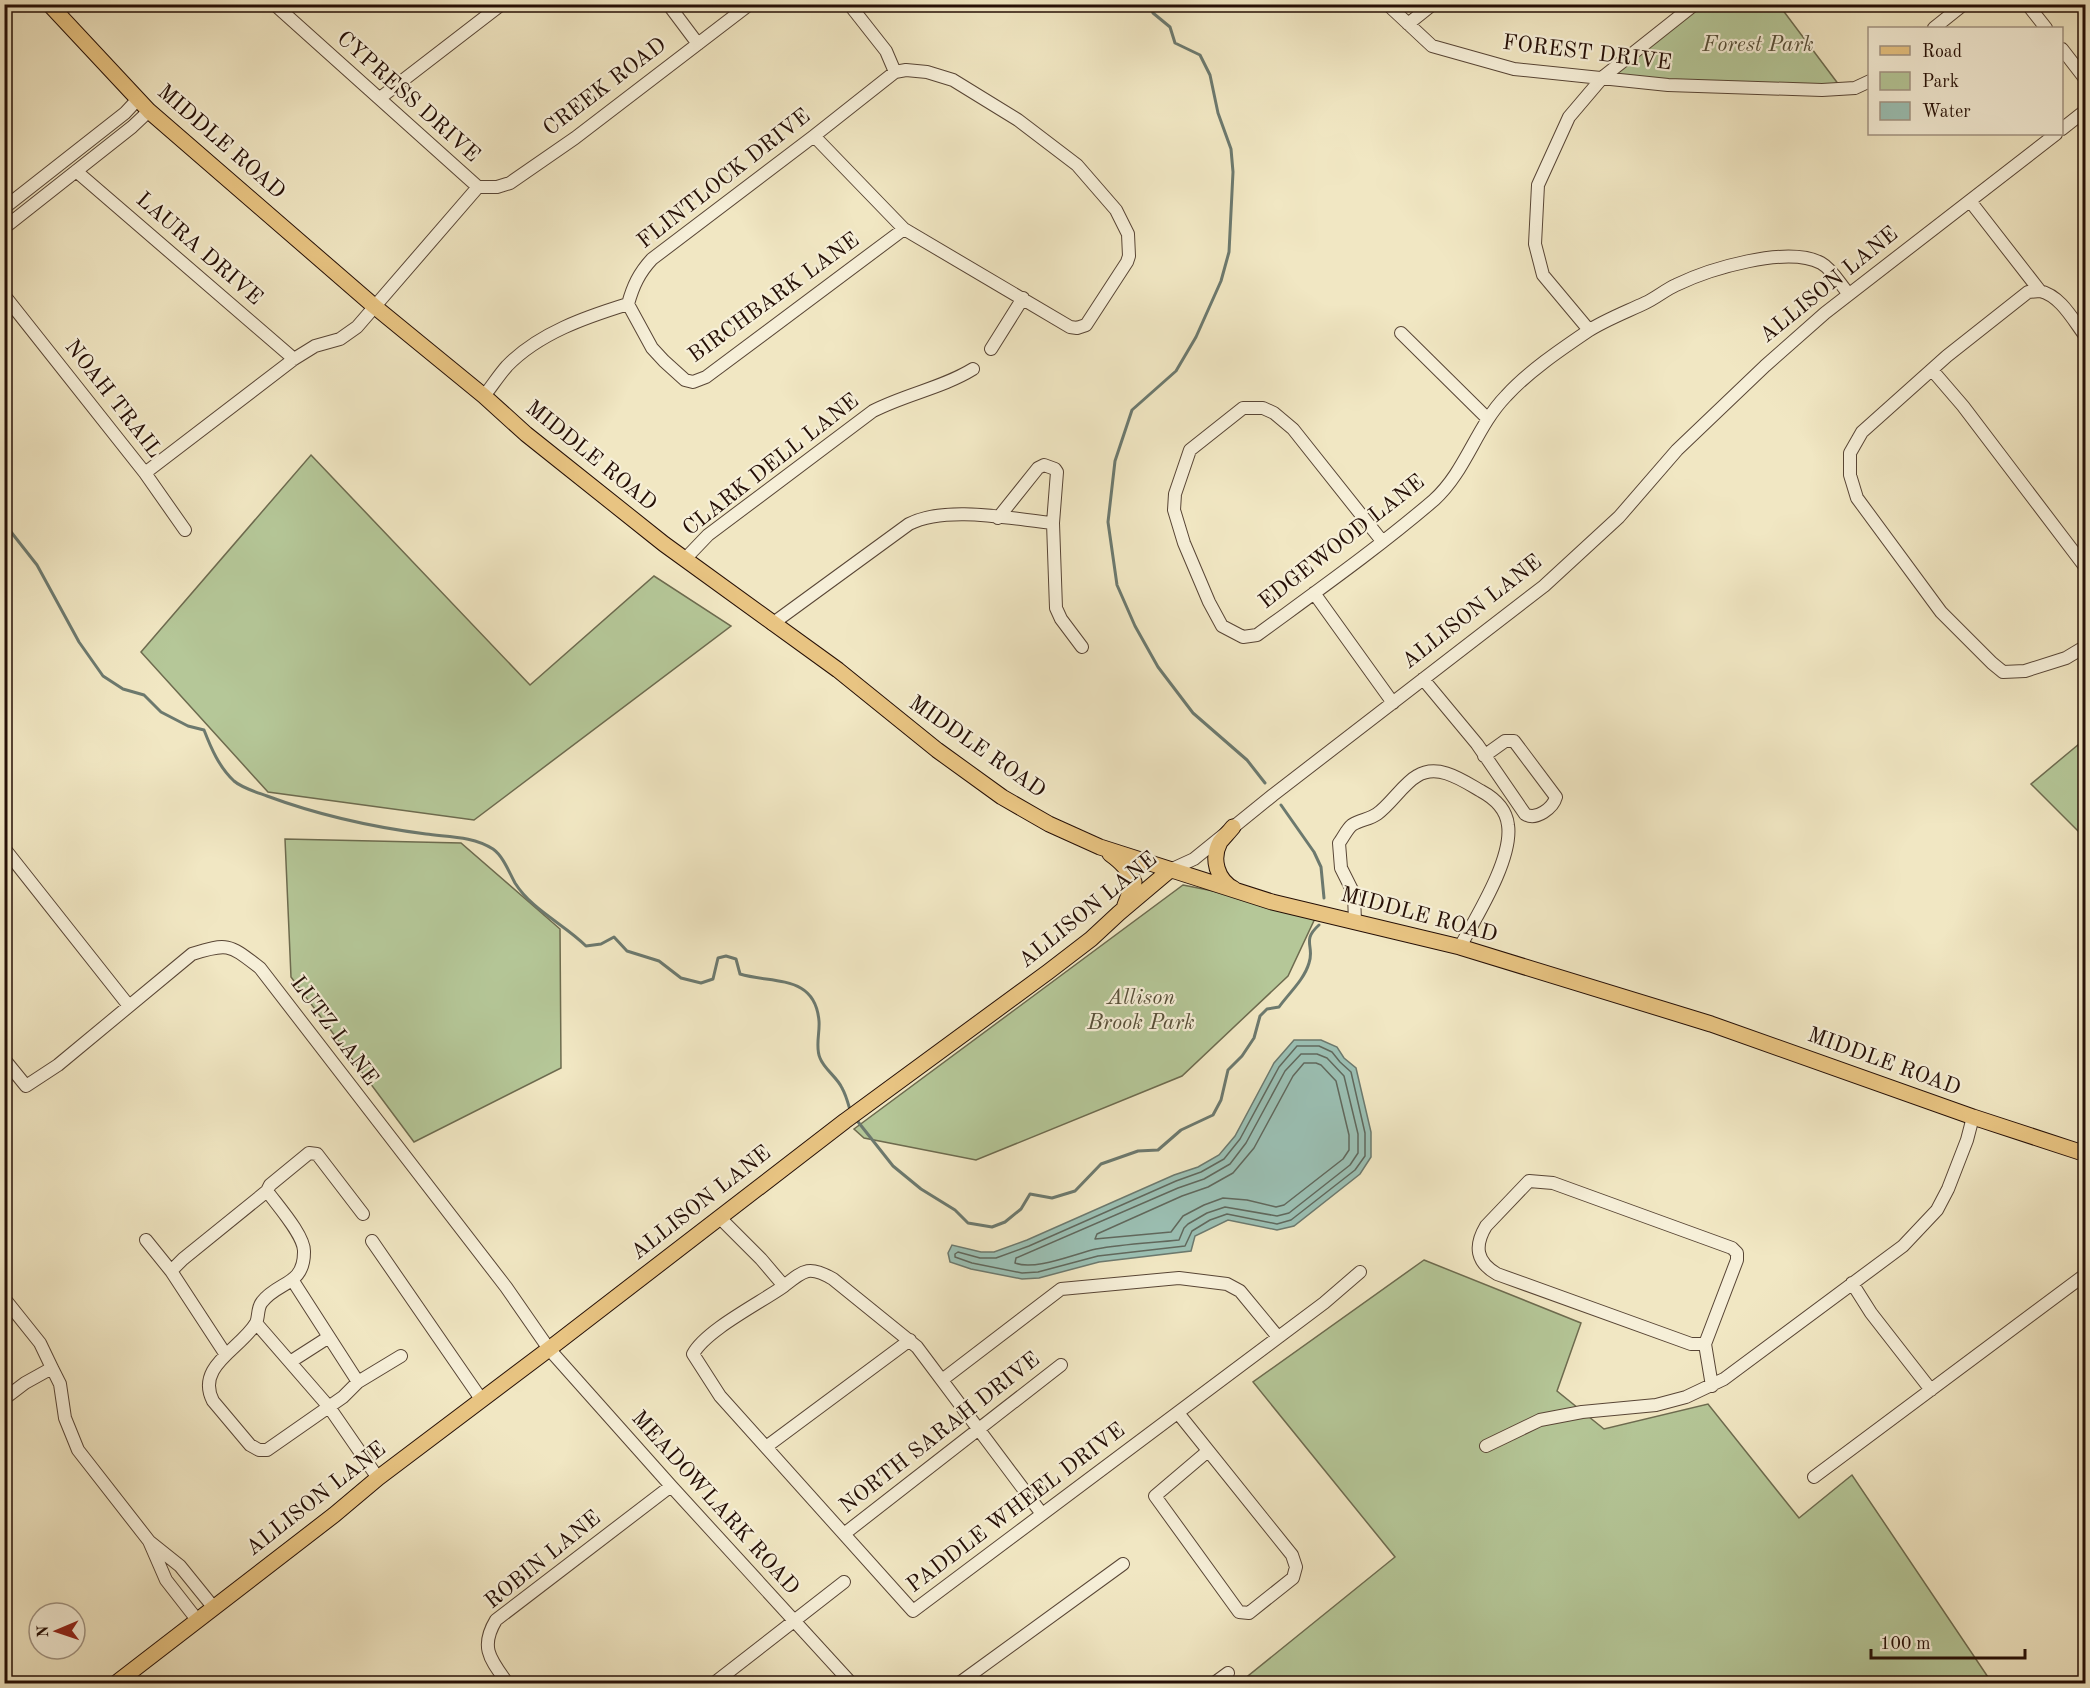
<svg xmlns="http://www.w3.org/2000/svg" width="2090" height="1688" font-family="'Old Standard TT',serif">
<rect width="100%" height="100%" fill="#f1e7c3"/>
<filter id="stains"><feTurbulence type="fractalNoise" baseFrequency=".00333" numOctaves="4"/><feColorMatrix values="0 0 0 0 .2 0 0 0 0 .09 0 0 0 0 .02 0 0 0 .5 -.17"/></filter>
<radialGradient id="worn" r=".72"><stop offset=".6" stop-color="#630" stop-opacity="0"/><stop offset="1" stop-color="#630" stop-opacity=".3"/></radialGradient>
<path fill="#b5c798" stroke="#6d6b4f" stroke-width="1.5" d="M 1695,5 L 1779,5 L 1842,89 L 1603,77 Z
M 311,455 L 530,685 L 654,576 L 731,626 L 474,820 L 268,792 L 141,652 Z
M 2085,739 L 2085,838 L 2031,784 Z
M 285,839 L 461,843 L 560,929 L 561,1068 L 414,1142 L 291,977 Z
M 1183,885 L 1318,912 L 1288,976 L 1182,1076 L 976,1160 L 864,1138 L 854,1129 Z
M 1424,1260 L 1581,1323 L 1557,1391 L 1604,1429 L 1708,1404 L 1799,1518 L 1852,1475 L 1992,1683 L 1245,1684 L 1243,1680 L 1395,1557 L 1253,1382 Z"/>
<path fill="#9bc0b4" stroke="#6c796e" stroke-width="1.5" d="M 1294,1040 L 1321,1040 L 1337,1047 L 1344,1058 L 1356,1068 L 1371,1132 L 1371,1157 L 1360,1174 L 1294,1226 L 1277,1230 L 1228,1220 L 1195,1236 L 1191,1251 L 1099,1262 L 1039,1278 L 1022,1279 L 971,1269 L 950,1262 L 948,1253 L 952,1245 L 981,1252 L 994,1252 L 1027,1240 L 1174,1175 L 1198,1167 L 1219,1155 L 1235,1136 L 1274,1063 Z"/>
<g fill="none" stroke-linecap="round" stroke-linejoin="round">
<path stroke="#60685d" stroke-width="1.5" d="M 1297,1046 L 1319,1046 L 1332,1052 L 1340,1062 L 1351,1072 L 1365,1133 L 1365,1156 L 1355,1170 L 1291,1220 L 1277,1224 L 1227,1214 L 1210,1220 L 1192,1231 L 1185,1246 L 1098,1256 L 1038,1272 L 1022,1273 L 972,1263 L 955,1257 L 955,1254 L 958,1252 L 980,1258 L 996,1258 L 1029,1246 L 1176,1181 L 1201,1172 L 1224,1159 L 1240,1139 L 1279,1067 Z
M 1301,1054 L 1317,1054 L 1327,1058 L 1344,1076 L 1358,1134 L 1358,1153 L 1350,1165 L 1289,1213 L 1277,1216 L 1225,1207 L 1207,1213 L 1188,1224 L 1184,1228 L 1179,1240 C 1151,1243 1123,1244 1096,1249 C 1074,1254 1035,1271 1015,1263 L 1016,1258 L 1178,1188 L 1204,1179 L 1230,1164 L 1246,1143 L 1285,1071 Z
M 1304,1063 L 1316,1063 L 1321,1065 L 1336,1081 L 1349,1135 L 1349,1150 L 1343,1159 L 1284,1205 L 1276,1207 L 1247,1200 L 1223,1198 L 1204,1205 L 1183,1216 L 1171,1232 L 1095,1239 L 1097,1234 L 1182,1196 L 1208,1187 L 1233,1173 L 1254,1148 L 1293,1076 Z"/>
<path stroke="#6c796e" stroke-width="3" d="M 1150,4 L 1153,13 L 1170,27 L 1175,43 L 1200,55 L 1210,75 L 1218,113 L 1231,149 L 1233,172 L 1229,252 L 1221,281 L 1196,337 L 1176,371 L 1132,410 L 1115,461 L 1108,522 L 1117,585 L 1135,626 L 1158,667 L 1193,713 L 1247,760 L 1265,783
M 4,523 L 37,565 L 79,642 L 103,676 L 123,689 L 144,695 L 161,712 L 188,726 L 204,730 C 211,748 219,767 234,781 C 242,788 256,792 267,796 C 318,815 372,827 426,834 C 448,837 473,836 493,849 C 503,856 509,872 515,883 C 532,910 564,924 586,946 L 601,944 L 614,937 L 627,951 L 659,961 L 681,978 L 701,983 L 713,979 L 718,958 L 726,956 L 736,959 L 740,974 C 773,984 815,974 819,1021 C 820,1033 815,1047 820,1058 C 824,1069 837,1077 842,1088 C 846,1095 848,1103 850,1110
M 1281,805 L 1314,852 L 1321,867 L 1324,898
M 855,1118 L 893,1166 L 921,1189 L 955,1210 L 968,1223 L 992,1227 L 1005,1222 L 1021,1209 L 1030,1194 L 1052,1198 L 1075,1191 L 1101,1164 L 1138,1151 L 1158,1150 L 1181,1130 L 1213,1115 L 1221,1100 L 1228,1070 L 1242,1056 L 1254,1038 L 1260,1016 L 1267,1009 L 1279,1007 C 1289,993 1304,980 1309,963 C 1315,946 1301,941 1319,925"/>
<g stroke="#584535" stroke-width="14">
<path id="minor" d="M 274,4 L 478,187
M 668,4 L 698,44
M 849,4 L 886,51 L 895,72
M 1387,4 L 1432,46 L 1514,69 L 1668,85 L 1822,90 L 1855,88 L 1870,81
M 2027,4 L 2046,28
M 1408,24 L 1433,4
M 1934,28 L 1964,4
M 2062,49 L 2086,80
M 380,98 L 502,4
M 2062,129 L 2086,110
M 76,171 L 294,359
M 478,187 L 497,187 L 510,183 L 575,138 L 750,4
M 1970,201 L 2040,291 C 2061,296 2073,320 2086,337
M 4,208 L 125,113 L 138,99
M 4,228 L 132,127 L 149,111
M 2040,291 L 2028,292 L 1947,356 L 1862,432 L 1850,453 L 1850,475 L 1857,498 L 1941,612 L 1992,663 L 2003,672 L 2025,671 L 2066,658 L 2086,646
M 4,295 L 145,473 L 185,530
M 628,304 L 652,348 L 664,361 L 685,380 L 693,382 L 706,377 L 904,229
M 1589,330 L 1543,275 L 1535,244 L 1538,185 L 1569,117 L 1603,77 L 1695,4
M 1401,333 L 1488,419
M 991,349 L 1023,298
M 1932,370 L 1963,406 L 2086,568
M 484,396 C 492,386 499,375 507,366 C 539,333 586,317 628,304 C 633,286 639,273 652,259 L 814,136 L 895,72 L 906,70 L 927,72 L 953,80 L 1018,120 L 1077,165 L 1116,210 L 1128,234 L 1129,256 L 1127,262 L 1086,325 L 1077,328 L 1070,327 L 904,229 L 814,136
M 145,473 L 294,359 L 315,346 L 340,339 L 357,327 L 478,187
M 998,518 L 1038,468 L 1044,465 L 1055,469 L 1057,472 L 1053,523 L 1056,608 L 1061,619 L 1082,647
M 1382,541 L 1293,429 L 1274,413 L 1263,408 L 1243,408 L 1190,450 L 1175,494 L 1174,510 L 1184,543 L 1209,602 L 1222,626 L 1243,637 L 1257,635 C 1317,591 1378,548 1434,500 C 1466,471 1476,427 1506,396 C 1529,371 1560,350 1588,331 C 1605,320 1626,312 1645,303 C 1656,298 1665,290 1676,285 C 1709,269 1787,245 1821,263 C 1832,269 1840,284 1848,293
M 685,559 L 708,535 L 873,411 C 906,394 942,388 973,369
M 1314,593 L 1393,703
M 772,624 L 909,524 C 947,505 1011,519 1053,523
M 1423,679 L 1477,744 L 1525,814 C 1536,821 1553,808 1556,797 L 1514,741 L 1505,741 L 1484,756
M 4,848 L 129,1006
M 1170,870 L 1194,859 L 1273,795 L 1544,586 L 1619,517 L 1677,450 L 1765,366 L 1825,313 L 2056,134
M 1355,922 L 1354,894 L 1341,868 L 1339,843 C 1343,838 1347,829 1352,825 C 1360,820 1370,819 1377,814 C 1391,804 1404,783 1417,776 C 1438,763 1462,780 1481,791 C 1494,798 1506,808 1508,825 C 1513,859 1476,917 1460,947
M 4,1059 L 26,1086 L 58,1065 L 192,954 C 229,942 230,945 260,968 L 506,1287 L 549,1349 L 671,1486 L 852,1684
M 363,1214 L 317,1154 L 309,1153 L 270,1185 L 267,1191 C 277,1205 305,1236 304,1252 C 304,1286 278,1281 262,1302 C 257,1308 259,1317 256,1323 C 241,1349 195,1366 213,1401 L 250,1445 L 259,1450 L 267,1450 L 343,1397 L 358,1382 L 401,1356
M 719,1217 L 761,1259 L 784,1286 C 804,1270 809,1265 833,1279 L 917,1347 L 1042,1514
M 146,1240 L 171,1271 L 226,1355
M 372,1241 L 481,1399
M 171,1271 L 183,1259 L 267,1191
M 293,1281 L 358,1382
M 1852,1283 L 1871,1313 L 1931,1390
M 784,1286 C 760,1303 706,1330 693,1354 L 720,1396 L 913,1611 L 1324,1303 L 1360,1272
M 4,1298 L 40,1343 L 52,1368 L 60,1384 L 65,1418 L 78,1450 L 149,1541 L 166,1580 L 198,1621
M 256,1323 L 329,1407 L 378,1478
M 1705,1344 L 1737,1260 L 1737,1253 L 1732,1248 L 1553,1183 L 1529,1181 L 1486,1226 C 1474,1246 1476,1262 1497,1274 L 1691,1344 L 1705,1344 L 1712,1386
M 290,1362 L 329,1337
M 942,1380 L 1061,1289 L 1179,1278 L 1227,1284 L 1240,1291 L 1278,1337
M 4,1399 L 25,1383 L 52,1368
M 1178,1413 L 1292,1555 L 1296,1567 L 1293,1578 L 1249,1613 L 1239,1612 L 1155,1496 L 1208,1451
M 1486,1446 L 1540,1420 L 1582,1412 L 1656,1405 L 1686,1397 L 1724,1379 L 1903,1246 L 1937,1210 L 1948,1189 L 1967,1140 L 1973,1117
M 766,1447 L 910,1340
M 1814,1477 L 2086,1274
M 844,1534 L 1061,1365
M 150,1542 L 180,1566 L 214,1608
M 508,1684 C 491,1660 479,1648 496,1620 L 671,1486
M 713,1684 L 844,1582
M 958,1684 L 1123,1564
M 1213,1684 L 1228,1673"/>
</g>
<g stroke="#250f06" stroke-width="17">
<path id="major" d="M 49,4 L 149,111 L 374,306 L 484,396 L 526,434 L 664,544 L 838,670 L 937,750 L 1002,797 L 1049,824 L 1100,847 L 1272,902 L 1460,947 L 1711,1024 L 1973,1117 L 2086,1154
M 1233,827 C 1229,832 1224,837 1220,842 C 1211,859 1217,880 1234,889
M 1110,854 C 1121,862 1128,869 1134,882 L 1125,905
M 115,1684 L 334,1515 L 378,1478 L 549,1349 L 845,1121 L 1048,972 L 1091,939 L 1119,913 L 1170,870"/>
</g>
<use href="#minor" stroke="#f6efd8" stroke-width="12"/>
<use href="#major" stroke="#e8c482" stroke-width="15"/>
</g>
<g text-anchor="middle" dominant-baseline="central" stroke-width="4.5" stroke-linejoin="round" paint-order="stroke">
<g font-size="22" font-style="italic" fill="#574f39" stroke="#f6efd8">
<text x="1758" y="45">Forest Park</text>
<text x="1141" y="998">Allison<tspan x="1141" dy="25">Brook Park</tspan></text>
</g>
<g font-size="22" fill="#250f06" stroke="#f6efd8">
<text transform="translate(1587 53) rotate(7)">FOREST DRIVE</text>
<text transform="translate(605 87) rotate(-37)">CREEK ROAD</text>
<text transform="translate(408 97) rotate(42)">CYPRESS DRIVE</text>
<text transform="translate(221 142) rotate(41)">MIDDLE ROAD</text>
<text transform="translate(724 179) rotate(-38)">FLINTLOCK DRIVE</text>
<text transform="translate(199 249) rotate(41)">LAURA DRIVE</text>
<text transform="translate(1829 285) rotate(-39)">ALLISON LANE</text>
<text transform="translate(774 298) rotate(-36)">BIRCHBARK LANE</text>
<text transform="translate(113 399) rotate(52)">NOAH TRAIL</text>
<text transform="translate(591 456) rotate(39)">MIDDLE ROAD</text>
<text transform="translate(771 465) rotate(-38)">CLARK DELL LANE</text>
<text transform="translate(1342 542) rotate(-38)">EDGEWOOD LANE</text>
<text transform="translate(1472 612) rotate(-38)">ALLISON LANE</text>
<text transform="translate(977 747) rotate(35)">MIDDLE ROAD</text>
<text transform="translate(1088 910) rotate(-39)">ALLISON LANE</text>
<text transform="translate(1419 915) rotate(15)">MIDDLE ROAD</text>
<text transform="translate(334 1031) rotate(53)">LUTZ LANE</text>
<text transform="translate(1884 1062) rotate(20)">MIDDLE ROAD</text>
<text transform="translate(701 1203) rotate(-38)">ALLISON LANE</text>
<text transform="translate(940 1433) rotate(-38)">NORTH SARAH DRIVE</text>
<text transform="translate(316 1499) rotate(-38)">ALLISON LANE</text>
<text transform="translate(715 1503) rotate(48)">MEADOWLARK ROAD</text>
<text transform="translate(1016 1508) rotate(-37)">PADDLE WHEEL DRIVE</text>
<text transform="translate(543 1560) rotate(-39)">ROBIN LANE</text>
</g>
</g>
<rect width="2090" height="1688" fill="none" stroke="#f1e7c3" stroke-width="24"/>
<rect x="6" y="6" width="2078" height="1676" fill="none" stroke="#250f06" stroke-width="3"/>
<rect x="12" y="12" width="2066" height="1664" fill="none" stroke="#250f06" stroke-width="1.5"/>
<rect x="1868" y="27" width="195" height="108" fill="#f6efd8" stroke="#a29584" stroke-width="1.5"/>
<rect x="1880" y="46" width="30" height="9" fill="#e8c482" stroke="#a29584" stroke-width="1.5"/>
<text x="1922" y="57" font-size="18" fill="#250f06">Road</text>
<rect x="1880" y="72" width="30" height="18" fill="#b5c798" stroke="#a29584" stroke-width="1.5"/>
<text x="1922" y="87" font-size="18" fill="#250f06">Park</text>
<rect x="1880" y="102" width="30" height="18" fill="#9bc0b4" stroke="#a29584" stroke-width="1.5"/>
<text x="1922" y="117" font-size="18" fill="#250f06">Water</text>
<g transform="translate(57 1631) rotate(268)"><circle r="28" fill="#f6efd8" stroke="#a29584" stroke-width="1.5"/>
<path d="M0-4.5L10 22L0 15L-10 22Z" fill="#8f2418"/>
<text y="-9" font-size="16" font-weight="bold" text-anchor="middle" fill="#250f06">N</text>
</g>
<path d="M1871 1649v9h154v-9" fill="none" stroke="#250f06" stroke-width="3"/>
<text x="1880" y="1649" font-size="18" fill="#250f06" stroke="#f6efd8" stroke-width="4.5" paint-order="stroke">100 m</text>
<rect width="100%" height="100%" filter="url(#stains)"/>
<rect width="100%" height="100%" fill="url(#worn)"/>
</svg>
